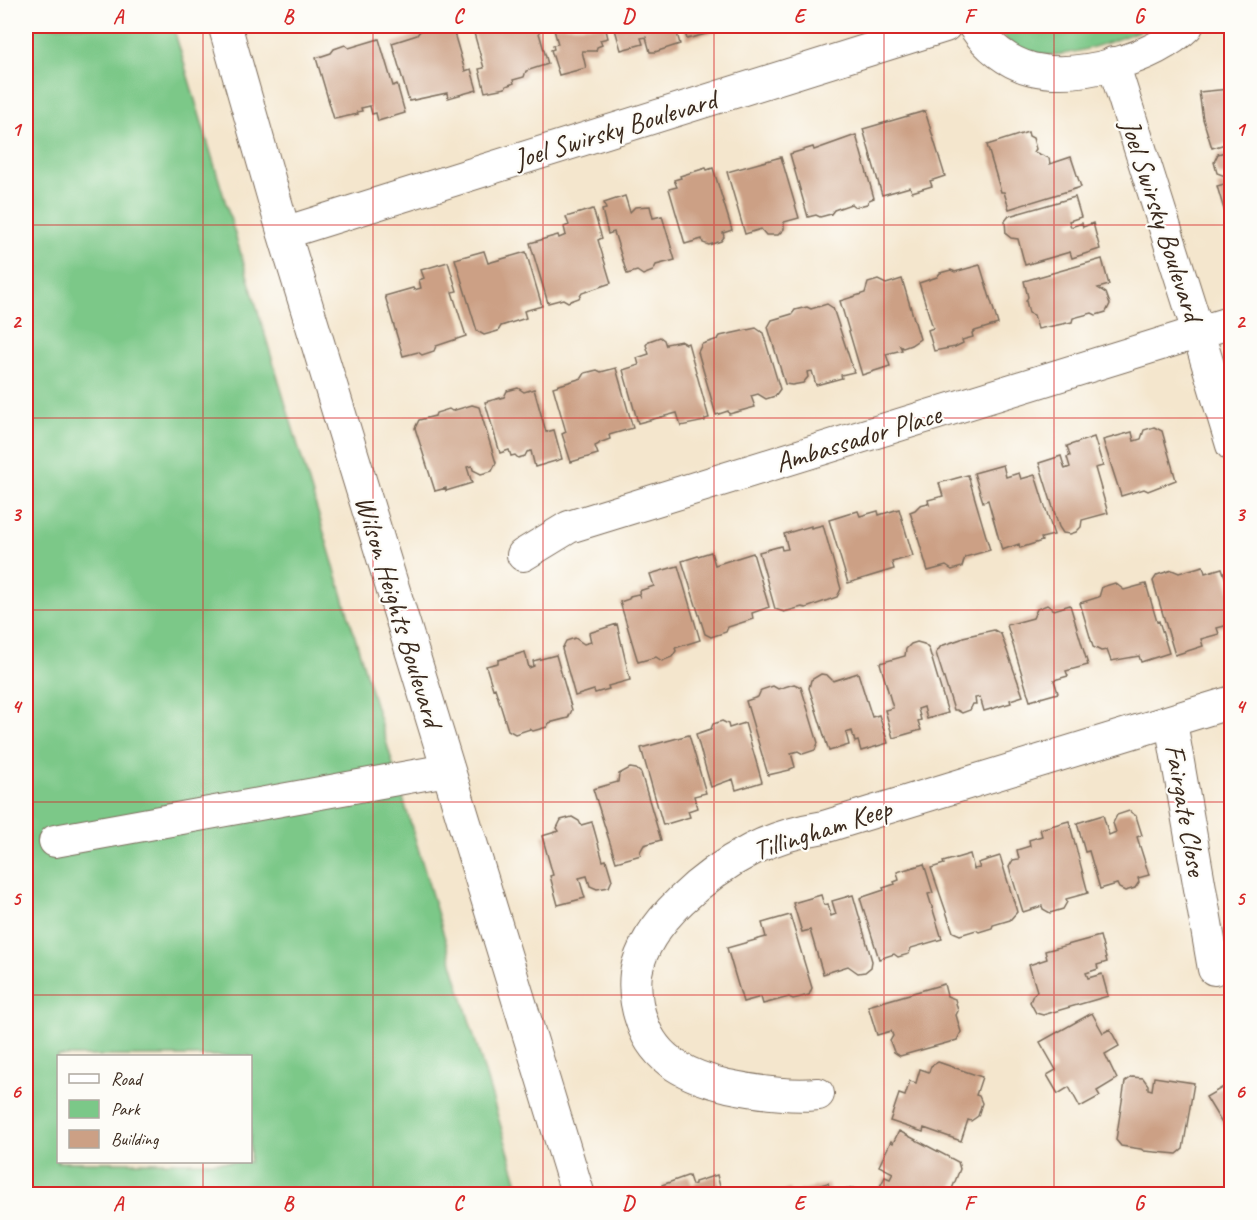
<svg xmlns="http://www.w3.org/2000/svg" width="1257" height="1220" font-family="Caveat,sans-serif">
<rect width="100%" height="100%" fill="#fdfcf7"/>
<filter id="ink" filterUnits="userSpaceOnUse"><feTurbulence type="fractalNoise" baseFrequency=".0167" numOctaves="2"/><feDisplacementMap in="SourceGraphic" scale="12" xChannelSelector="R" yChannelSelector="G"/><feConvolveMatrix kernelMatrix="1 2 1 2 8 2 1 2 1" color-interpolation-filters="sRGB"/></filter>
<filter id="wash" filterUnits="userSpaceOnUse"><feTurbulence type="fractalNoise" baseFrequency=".008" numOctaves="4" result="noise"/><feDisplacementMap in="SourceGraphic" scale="24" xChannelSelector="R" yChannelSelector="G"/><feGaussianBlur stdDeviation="1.35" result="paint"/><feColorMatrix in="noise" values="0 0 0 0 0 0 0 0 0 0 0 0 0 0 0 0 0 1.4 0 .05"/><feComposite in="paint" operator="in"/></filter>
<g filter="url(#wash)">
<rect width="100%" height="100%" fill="#f4e6cd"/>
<path fill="#7bc888" stroke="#5b7953" stroke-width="1.5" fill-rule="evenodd" d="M 26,26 L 173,26 L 521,1194 L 26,1194 ZM 58,1056 L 250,1056 L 250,1162 L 58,1162 Z
M 997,26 L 1153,26 C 1110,41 1025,83 997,26 Z"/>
<g id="blocks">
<path fill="#cca085" d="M 452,26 L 465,71 L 471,69 L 477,90 L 448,98 L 447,93 L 409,101 L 392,43 L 417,35 L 420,31 L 430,28 L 435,30 Z
M 472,26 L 537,26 L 548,64 L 526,71 L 524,77 L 513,80 L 514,83 L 506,86 L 505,88 L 485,92 L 479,69 L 484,68 Z
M 553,26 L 605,26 L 608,38 L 600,40 L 602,45 L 597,47 L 596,51 L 582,51 L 586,68 L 559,75 L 551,50 L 554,49 L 553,45 L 558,44 Z
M 614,26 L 675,26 L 680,44 L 655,52 L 650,52 L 646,37 L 641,38 L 643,44 L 621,50 Z
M 683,26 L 732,26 L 732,27 L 687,39 Z
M 379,39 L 393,86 L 397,84 L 405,113 L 378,121 L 376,113 L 372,114 L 370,106 L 361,108 L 362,111 L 357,112 L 358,114 L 334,119 L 316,58 L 331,53 L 334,49 L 345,45 L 349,48 Z
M 1229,89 L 1230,95 L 1232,94 L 1232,142 L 1212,148 L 1203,119 L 1199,92 Z
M 925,111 L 945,176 L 930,181 L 932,186 L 912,192 L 910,187 L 882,195 L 863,129 Z
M 1028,132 L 1029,136 L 1033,138 L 1036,149 L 1034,152 L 1049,158 L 1050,164 L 1071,157 L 1081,187 L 1009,209 L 1004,192 L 1001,192 L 987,145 Z
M 856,135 L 874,198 L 869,200 L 867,204 L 855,207 L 851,204 L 834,210 L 831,214 L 820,217 L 816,215 L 808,217 L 790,154 L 813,147 L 814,150 Z
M 1232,150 L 1232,174 L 1225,176 L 1217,173 L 1214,162 L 1218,154 Z
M 781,157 L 799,218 L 784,222 L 784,229 L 778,235 L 766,235 L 761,229 L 745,234 L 727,172 Z
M 706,168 L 707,170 L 713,168 L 732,230 L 723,233 L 724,237 L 721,241 L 709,245 L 703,243 L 702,239 L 685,244 L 669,189 L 677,187 L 674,180 L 681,178 L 680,176 Z
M 1232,182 L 1232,211 L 1225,213 L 1217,186 Z
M 625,196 L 630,212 L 635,207 L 650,206 L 653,218 L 662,216 L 675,260 L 656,265 L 653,271 L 643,275 L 637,271 L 627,274 L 614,232 L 608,234 L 602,210 L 606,209 L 604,203 Z
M 1075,197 L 1081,217 L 1069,221 L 1071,227 L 1082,223 L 1083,227 L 1093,223 L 1100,249 L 1072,258 L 1070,252 L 1025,265 L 1018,239 L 1011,238 L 1006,234 L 1005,221 L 1009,216 Z
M 593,209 L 602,238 L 598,240 L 611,283 L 582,293 L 579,298 L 568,302 L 563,299 L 548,303 L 530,243 L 558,235 L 559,238 L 566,235 L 564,227 L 569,225 L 566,217 Z
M 484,251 L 488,263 L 526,252 L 542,306 L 524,311 L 526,318 L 501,326 L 498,331 L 484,335 L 477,331 L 455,259 Z
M 1102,259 L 1109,285 L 1098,288 L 1106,293 L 1110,304 L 1106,312 L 1096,315 L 1092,313 L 1073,318 L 1072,322 L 1038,329 L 1034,315 L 1029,313 L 1026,301 L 1028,297 L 1024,281 Z
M 448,262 L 457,291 L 452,292 L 466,336 L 436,346 L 434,351 L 422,355 L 418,352 L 403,356 L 385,296 L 413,288 L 414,290 L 421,288 L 419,280 L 424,278 L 421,270 Z
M 980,265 L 998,324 L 975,331 L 972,333 L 973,337 L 962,340 L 963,343 L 955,347 L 934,351 L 928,330 L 933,328 L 919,283 L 937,277 L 940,273 L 951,270 L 955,272 Z
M 902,279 L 920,339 L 911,345 L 903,348 L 900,346 L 902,350 L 886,354 L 890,366 L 862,375 L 840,301 L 865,293 L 868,283 L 878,280 L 886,284 Z
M 827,304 L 833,308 L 854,372 L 841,375 L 842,378 L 816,385 L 812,371 L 807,372 L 808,377 L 803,383 L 792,385 L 785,384 L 768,327 L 772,320 L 792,314 L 795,310 L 807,307 L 811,309 Z
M 756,328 L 763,333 L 780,389 L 775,396 L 766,399 L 758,394 L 751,396 L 755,407 L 729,414 L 728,411 L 716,415 L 698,352 L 702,344 L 718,339 L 720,336 Z
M 660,337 L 664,340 L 666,346 L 666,344 L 681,341 L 686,344 L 688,343 L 709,418 L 705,419 L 705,421 L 681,426 L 677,413 L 638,423 L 623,370 L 639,365 L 637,358 L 649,354 L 646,345 L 649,341 Z
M 616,368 L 633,428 L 609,435 L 610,439 L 599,443 L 599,444 L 595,446 L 598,454 L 571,462 L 562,434 L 566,432 L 553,387 L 582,378 L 585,373 L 597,370 L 601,372 Z
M 518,388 L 524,392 L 534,389 L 546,432 L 554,430 L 562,459 L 535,467 L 531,451 L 527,452 L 525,456 L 518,458 L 515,455 L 511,456 L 509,450 L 500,453 L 485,402 L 504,397 L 507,391 Z
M 472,405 L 479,407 L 496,463 L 492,471 L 481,474 L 473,470 L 472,466 L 467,467 L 472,483 L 446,491 L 446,488 L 435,491 L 415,428 L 419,420 L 435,416 L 436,413 L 449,409 L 452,411 Z
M 1154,427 L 1162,431 L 1176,480 L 1148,491 L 1144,489 L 1121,496 L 1103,440 L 1132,432 L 1134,441 L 1141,439 L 1144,430 Z
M 1094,437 L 1103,466 L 1095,468 L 1108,513 L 1082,520 L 1081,527 L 1076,532 L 1070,534 L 1063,533 L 1059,527 L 1039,463 L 1061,456 L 1065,469 L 1070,467 L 1067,457 L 1070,456 L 1067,446 Z
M 1003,465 L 1006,477 L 1019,473 L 1021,479 L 1035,475 L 1054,535 L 1041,538 L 1042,541 L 1020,548 L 1019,544 L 1002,550 L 988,500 L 983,502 L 974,473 Z
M 968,475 L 990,550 L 965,557 L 962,567 L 952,570 L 946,566 L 928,571 L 910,512 L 915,510 L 920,505 L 928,503 L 929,504 L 928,500 L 943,496 L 939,483 Z
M 899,509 L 913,556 L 892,562 L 894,569 L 848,583 L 829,520 L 858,511 L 860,516 L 878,511 L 879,515 Z
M 823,525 L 841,589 L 837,597 L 806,608 L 802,607 L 784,612 L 775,609 L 759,552 L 781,546 L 782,550 L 788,549 L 784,534 L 811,526 L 811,528 Z
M 711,552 L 715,565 L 753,553 L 769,607 L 752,613 L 753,619 L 728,627 L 726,632 L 711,637 L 705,634 L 682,561 Z
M 678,566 L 700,640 L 675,648 L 676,651 L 672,657 L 662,661 L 656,657 L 638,662 L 620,602 L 629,599 L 630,596 L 638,594 L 640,596 L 639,591 L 654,586 L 650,574 Z
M 1203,566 L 1205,573 L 1222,568 L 1232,598 L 1232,624 L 1217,628 L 1219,634 L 1201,639 L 1203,646 L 1175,655 L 1153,581 L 1157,575 L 1172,570 L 1179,573 Z
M 1115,583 L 1124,590 L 1146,584 L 1157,622 L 1159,621 L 1169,653 L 1141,662 L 1139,656 L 1111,661 L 1107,650 L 1101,651 L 1093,647 L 1080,603 L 1099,597 L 1102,587 Z
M 1047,605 L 1054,610 L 1070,605 L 1088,665 L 1066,671 L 1068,676 L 1054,680 L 1058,693 L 1030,701 L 1007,625 L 1033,618 L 1037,609 Z
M 617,624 L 630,680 L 608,686 L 609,689 L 595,693 L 594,690 L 575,696 L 562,649 L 566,641 L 575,638 L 584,644 L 591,642 L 589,633 Z
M 994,630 L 1001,634 L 1023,696 L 1010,700 L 1011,703 L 984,711 L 980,697 L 975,698 L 976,704 L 973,704 L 970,710 L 962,713 L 957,710 L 954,710 L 936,653 L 941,646 L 961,639 L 963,637 Z
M 917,642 L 924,644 L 929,649 L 948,713 L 927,719 L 924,707 L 918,709 L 921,720 L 918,721 L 921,730 L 893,738 L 885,710 L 893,708 L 880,663 L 905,656 L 906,649 L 911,644 Z
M 525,652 L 529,668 L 534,666 L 533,661 L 556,655 L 572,710 L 568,718 L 549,723 L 547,727 L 533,731 L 530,729 L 515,734 L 508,730 L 495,688 L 493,689 L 486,666 L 498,663 L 498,660 Z
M 858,673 L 872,717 L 879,715 L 888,743 L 861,751 L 858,741 L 855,742 L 852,731 L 846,733 L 849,745 L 829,751 L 809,688 L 811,680 L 821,674 L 827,675 L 833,681 Z
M 794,684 L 801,687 L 818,743 L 815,750 L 803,754 L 798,751 L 791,753 L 795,767 L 790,769 L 790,770 L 768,775 L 746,701 L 758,697 L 761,690 L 773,686 L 778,689 Z
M 722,721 L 728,724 L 729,728 L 745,723 L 762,782 L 736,790 L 733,779 L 711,787 L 696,734 L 711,729 L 713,724 Z
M 689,735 L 706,793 L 694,796 L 697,808 L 688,811 L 690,817 L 663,825 L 641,748 Z
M 630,768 L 636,769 L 641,773 L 661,840 L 644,845 L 640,852 L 641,855 L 616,862 L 593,789 L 618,782 L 619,774 Z
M 1129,811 L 1136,816 L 1142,835 L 1137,837 L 1149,875 L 1138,878 L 1139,882 L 1135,888 L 1125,891 L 1119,888 L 1117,884 L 1100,889 L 1089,851 L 1085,852 L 1077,823 L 1103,815 L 1109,835 L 1116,832 L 1113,823 L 1117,815 Z
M 572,817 L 579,821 L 581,825 L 592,822 L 603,861 L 606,860 L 612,880 L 609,887 L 597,889 L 590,886 L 587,876 L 579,878 L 585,898 L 558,905 L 550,876 L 553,875 L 542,836 L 559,831 L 557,828 L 561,820 Z
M 1069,821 L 1088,893 L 1066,899 L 1067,902 L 1063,909 L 1050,913 L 1043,909 L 1042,906 L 1023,912 L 1009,867 L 1013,860 L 1019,859 L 1017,850 L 1030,846 L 1029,840 L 1042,836 L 1040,829 Z
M 970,854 L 974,869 L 980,868 L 978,863 L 1000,856 L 1017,912 L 1010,920 L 993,925 L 992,928 L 979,932 L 976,930 L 960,935 L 953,932 L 931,868 L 944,864 L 943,862 Z
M 924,864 L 933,893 L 928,894 L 942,939 L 911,948 L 909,954 L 898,957 L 894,954 L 879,959 L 860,898 L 884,890 L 883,888 L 895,884 L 894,882 L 899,880 L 897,872 Z
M 821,895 L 824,905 L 828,904 L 831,916 L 836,914 L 832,901 L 853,895 L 872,961 L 871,967 L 865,972 L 858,973 L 848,966 L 823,974 L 810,930 L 802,932 L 793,903 Z
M 790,915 L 812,988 L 809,995 L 793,999 L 789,997 L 763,1004 L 761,997 L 743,1002 L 727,948 L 766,937 L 762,923 Z
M 1100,936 L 1107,962 L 1097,965 L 1098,969 L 1086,973 L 1088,978 L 1102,974 L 1108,996 L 1043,1015 L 1036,1013 L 1030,1002 L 1033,995 L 1037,991 L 1029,965 L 1047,959 L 1045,951 Z
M 944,984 L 947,996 L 955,999 L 958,1011 L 956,1015 L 961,1032 L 957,1040 L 900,1056 L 894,1052 L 890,1041 L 893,1036 L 891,1031 L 877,1035 L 868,1006 Z
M 1092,1013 L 1103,1033 L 1110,1029 L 1119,1046 L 1105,1054 L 1117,1079 L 1097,1091 L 1100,1096 L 1080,1107 L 1069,1087 L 1058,1094 L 1047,1075 L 1056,1070 L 1040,1042 Z
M 938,1062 L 982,1077 L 976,1095 L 979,1096 L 982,1103 L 978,1116 L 971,1121 L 968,1120 L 961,1141 L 924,1128 L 923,1132 L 890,1121 L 899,1094 L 905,1096 L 910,1081 L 916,1083 L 920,1069 L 929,1072 L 931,1066 Z
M 1132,1077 L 1143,1078 L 1148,1085 L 1148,1089 L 1152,1090 L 1154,1077 L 1194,1083 L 1183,1149 L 1177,1154 L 1144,1151 L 1141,1149 L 1121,1146 L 1116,1140 L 1125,1082 Z
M 1232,1082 L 1232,1140 L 1206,1097 Z
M 899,1131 L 958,1162 L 960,1169 L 950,1194 L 876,1194 L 885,1177 L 890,1179 L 893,1173 L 879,1166 L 891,1141 L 893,1143 Z
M 717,1175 L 722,1194 L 665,1194 L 662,1185 L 687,1176 L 689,1176 L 692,1185 L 695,1184 L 695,1182 Z
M 828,1183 L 831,1194 L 800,1194 L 799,1191 Z
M 853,1188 L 859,1194 L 838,1194 L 840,1191 Z
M 790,1189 L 791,1194 L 772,1194 Z"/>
</g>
</g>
<g filter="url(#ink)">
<use href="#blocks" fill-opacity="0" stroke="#7c6c5b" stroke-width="1.5"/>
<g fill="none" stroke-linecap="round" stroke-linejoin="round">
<g stroke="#7c6c5b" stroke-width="34">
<path id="minor" d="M 974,26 C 987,46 1008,63 1032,69 C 1079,80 1153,59 1187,26
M 1113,63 L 1198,332 L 1232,445
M 284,233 L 945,26
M 523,555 L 569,527 L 1232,322
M 1171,722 L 1214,969
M 55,841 L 447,770
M 818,1094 C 788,1097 757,1092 728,1086 C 690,1077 655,1062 642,1022 C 636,1005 634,990 636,973 C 645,922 708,872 751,850 C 774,838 799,831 824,827 L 1232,702"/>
</g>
<g stroke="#7c6c5b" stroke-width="35">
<path id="major" d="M 225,26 L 284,233 L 578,1194"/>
</g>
<use href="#minor" stroke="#fff" stroke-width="32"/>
<use href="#major" stroke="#fff" stroke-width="33"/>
</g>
</g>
<path fill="none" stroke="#d62828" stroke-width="1.5" stroke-opacity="0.55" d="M 203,26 L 203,1056M 373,26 L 373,1194M 543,26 L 543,1194M 714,26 L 714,1194M 884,26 L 884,1194M 1054,26 L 1054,1194M 26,225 L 1232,225M 26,418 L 1232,418M 26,610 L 1232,610M 26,802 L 1232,802M 26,995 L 1232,995M 203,1162 L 203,1194"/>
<g text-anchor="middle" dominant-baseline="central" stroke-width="4.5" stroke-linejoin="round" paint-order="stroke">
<g font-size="28" fill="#3b2a1e" stroke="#fdfcf7">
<text transform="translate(615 129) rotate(-17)">Joel Swirsky Boulevard</text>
<text transform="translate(1162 220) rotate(72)">Joel Swirsky Boulevard</text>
<text transform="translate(858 438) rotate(-17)">Ambassador Place</text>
<text transform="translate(399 611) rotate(73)">Wilson Heights Boulevard</text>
<text transform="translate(1186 810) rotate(80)">Fairgate Close</text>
<text transform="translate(822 829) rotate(-18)">Tillingham Keep</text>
</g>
</g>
<rect width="1257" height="1220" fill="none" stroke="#fdfcf7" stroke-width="66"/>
<rect x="57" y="1055" width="195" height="108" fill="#fdfcf7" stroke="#afa8a0" stroke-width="1.5"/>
<rect x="69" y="1074" width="30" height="9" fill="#ffffff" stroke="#afa8a0" stroke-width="1.5"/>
<text x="111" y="1085" font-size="18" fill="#3b2a1e">Road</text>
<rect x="69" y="1100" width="30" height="18" fill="#7bc888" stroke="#afa8a0" stroke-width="1.5"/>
<text x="111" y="1115" font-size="18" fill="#3b2a1e">Park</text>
<rect x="69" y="1130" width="30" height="18" fill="#cca085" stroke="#afa8a0" stroke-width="1.5"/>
<text x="111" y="1145" font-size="18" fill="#3b2a1e">Building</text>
<rect x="33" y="33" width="1191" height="1154" fill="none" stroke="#d62828" stroke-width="2"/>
<g font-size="20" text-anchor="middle" font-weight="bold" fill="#d62828">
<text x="118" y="23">A</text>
<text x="288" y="23">B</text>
<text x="458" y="23">C</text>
<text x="628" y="23">D</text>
<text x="799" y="23">E</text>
<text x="969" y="23">F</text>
<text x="1139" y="23">G</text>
<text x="16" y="136">1</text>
<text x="1240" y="136">1</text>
<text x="16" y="328">2</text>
<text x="1240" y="328">2</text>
<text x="16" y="521">3</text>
<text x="1240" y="521">3</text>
<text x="16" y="713">4</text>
<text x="1240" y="713">4</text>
<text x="16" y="905">5</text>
<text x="1240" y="905">5</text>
<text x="16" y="1098">6</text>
<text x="1240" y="1098">6</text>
<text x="118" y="1210">A</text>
<text x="288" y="1210">B</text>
<text x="458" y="1210">C</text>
<text x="628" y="1210">D</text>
<text x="799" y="1210">E</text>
<text x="969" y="1210">F</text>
<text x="1139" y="1210">G</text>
</g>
</svg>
